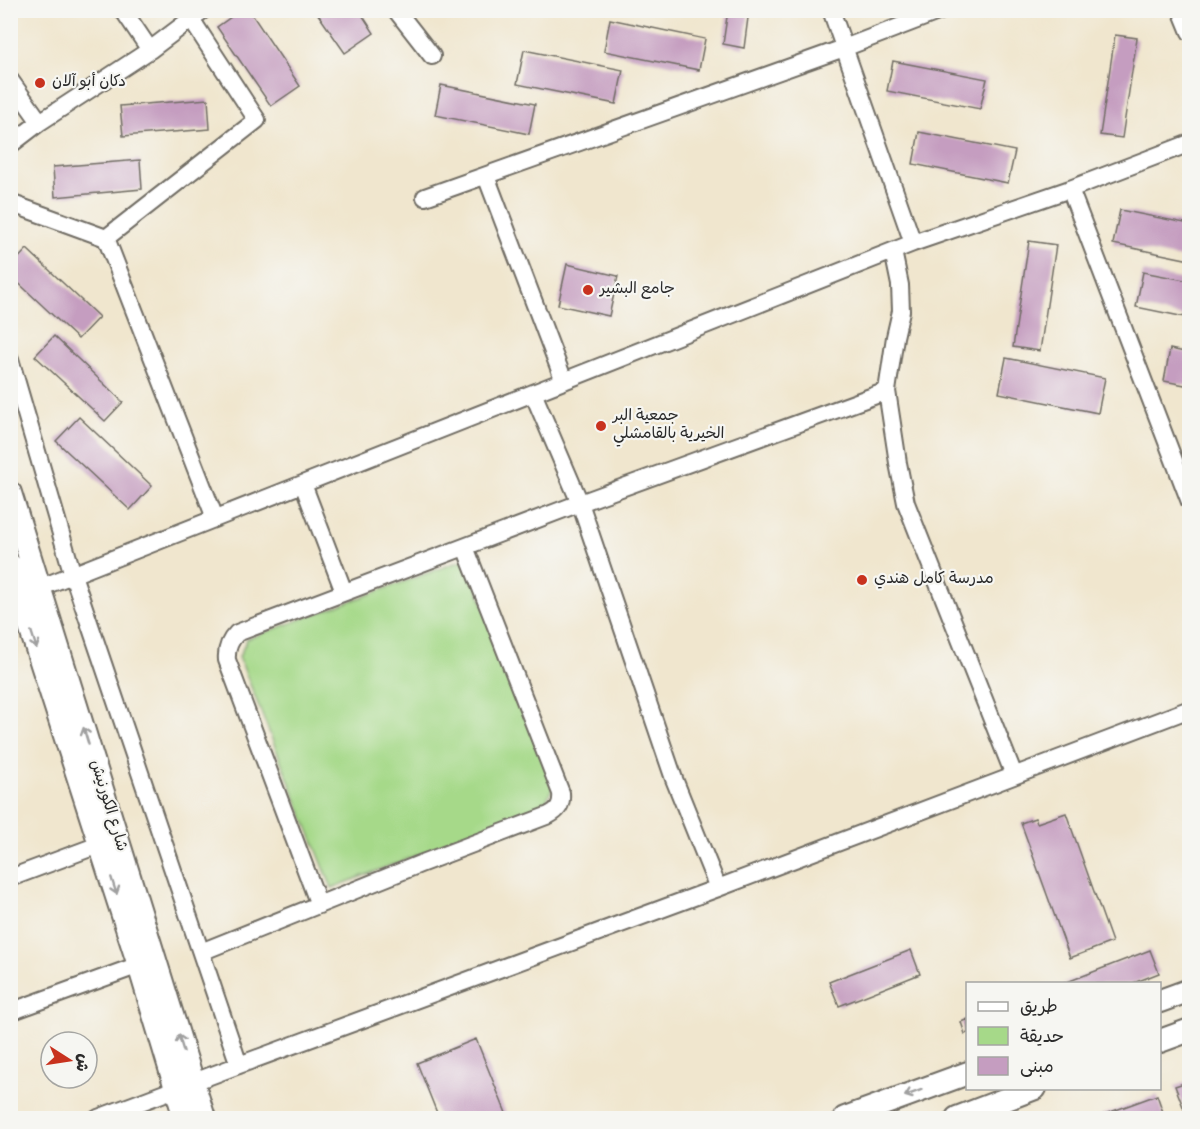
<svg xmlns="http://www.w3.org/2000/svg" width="1200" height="1129" font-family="'Gochi Hand','Playpen Sans Arabic',sans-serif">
<rect width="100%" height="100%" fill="#f6f6f2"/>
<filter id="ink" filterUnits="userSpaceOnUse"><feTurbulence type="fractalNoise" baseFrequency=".0167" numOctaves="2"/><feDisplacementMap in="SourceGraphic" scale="12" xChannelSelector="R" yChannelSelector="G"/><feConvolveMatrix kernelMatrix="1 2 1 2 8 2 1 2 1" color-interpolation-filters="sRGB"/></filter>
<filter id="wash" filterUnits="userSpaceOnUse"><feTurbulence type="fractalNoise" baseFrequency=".008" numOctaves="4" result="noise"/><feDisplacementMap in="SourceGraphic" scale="24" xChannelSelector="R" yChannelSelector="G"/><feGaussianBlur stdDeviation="1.35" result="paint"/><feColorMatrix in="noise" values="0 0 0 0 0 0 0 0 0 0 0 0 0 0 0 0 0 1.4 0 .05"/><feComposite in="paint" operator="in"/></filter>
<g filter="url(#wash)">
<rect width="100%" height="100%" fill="#f0e6ce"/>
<path fill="#a6d989" stroke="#68825a" stroke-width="1.5" d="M 466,559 L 553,786 L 544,806 L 332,888 L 239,657 L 247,639 Z"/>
<g id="blocks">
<path fill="#c59dc0" d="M 241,10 L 249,10 L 300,86 L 271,106 L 217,27 Z
M 315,10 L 359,10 L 374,33 L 345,53 Z
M 728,10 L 749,10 L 744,48 L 723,44 Z
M 610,19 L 705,39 L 699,70 L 604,51 Z
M 1115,35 L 1137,38 L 1122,138 L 1100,135 Z
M 524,50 L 623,70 L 616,104 L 517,84 Z
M 893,61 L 987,79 L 980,109 L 887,91 Z
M 441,85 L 535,104 L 529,134 L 435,115 Z
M 208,99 L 210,129 L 123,136 L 120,106 Z
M 919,132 L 1015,151 L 1008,183 L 913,164 Z
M 140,160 L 142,189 L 55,197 L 53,167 Z
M 1120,210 L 1190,224 L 1190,260 L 1113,244 Z
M 1029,241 L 1056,245 L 1040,351 L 1013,347 Z
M 27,249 L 99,317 L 78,339 L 10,275 L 10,267 Z
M 567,264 L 618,276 L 609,316 L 558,305 Z
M 1143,272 L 1190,281 L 1190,318 L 1136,307 Z
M 54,336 L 123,402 L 105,421 L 35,356 Z
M 1170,349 L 1190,353 L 1190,386 L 1164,381 Z
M 1006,358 L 1105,378 L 1098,413 L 999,393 Z
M 79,417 L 152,486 L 130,510 L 56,441 Z
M 1066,813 L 1112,942 L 1070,958 L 1021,823 L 1035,818 L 1037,823 Z
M 911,950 L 920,974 L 839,1006 L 829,982 Z
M 1150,950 L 1159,973 L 1131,984 L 1062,984 Z
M 968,1019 L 968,1033 L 965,1034 L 961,1022 Z
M 476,1039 L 508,1118 L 439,1118 L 417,1063 Z
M 1190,1081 L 1190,1116 L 1187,1117 L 1175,1086 Z
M 1157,1095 L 1165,1118 L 1094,1118 Z"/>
</g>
</g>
<g filter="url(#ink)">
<use href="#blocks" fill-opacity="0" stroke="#706c64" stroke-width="1.5"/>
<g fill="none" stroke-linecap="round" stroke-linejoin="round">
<g stroke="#706c64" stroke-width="20">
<path id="street" d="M 123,10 L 150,50
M 396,10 L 432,56
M 831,10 L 913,243
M 1181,10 L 1190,32
M 10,80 L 40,122
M 10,145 L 40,122 L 150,50 L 203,10
M 486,176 L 564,381
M 1070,189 L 1190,502
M 425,197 L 844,48 L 943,10
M 10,203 L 106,238 L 257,120 L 191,19
M 106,238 L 215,518
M 893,251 L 900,285 L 901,311 L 895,337 L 887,391 L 898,463 L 906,503 L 1014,775
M 10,359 L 73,575 L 239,1065
M 533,393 L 580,503 L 674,779 L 718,888
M 303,484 L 344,592
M 29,592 L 913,243 L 1070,189 L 1190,143
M 10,878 L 101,844
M 319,905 L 227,660 C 226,649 229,641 237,633 L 580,503 L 887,391
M 201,952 L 420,864 L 549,815 C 559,810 562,804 561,793 L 465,547
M 10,1012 L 139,965
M 98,1118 L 239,1065 L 718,888 L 1190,709"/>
</g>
<g stroke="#706c64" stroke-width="26">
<path id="secondary" d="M 10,493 L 204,1118
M 10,565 L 139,965 L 185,1118
M 1160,1001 L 1190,990
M 1160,1041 L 1190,1030
M 845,1118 L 968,1073
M 957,1118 L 1035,1088"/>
</g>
<use href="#street" stroke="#fff" stroke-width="16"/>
<use href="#secondary" stroke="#fff" stroke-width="22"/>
</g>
<defs><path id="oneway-shaft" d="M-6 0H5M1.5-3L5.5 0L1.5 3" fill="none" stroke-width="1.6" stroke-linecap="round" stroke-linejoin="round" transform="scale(1.5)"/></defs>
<g stroke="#a0a0a0">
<use href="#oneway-shaft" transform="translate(34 640) rotate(72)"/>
<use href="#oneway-shaft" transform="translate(86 736) rotate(-107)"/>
<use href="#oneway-shaft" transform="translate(114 886) rotate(72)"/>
<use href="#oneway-shaft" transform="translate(181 1043) rotate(-107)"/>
<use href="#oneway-shaft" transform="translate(913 1093) rotate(160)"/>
</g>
</g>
<g fill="#c8321e" stroke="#f6f6f2" stroke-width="2">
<circle cx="40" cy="83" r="6"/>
<circle cx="588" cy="290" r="6"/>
<circle cx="601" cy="426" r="6"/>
<circle cx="862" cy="580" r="6"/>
</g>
<g text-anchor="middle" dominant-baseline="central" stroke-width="4.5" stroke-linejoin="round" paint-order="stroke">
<g font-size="16" fill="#2b2b2b" stroke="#f6f6f2" text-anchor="start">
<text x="52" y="83">دكان أبو آلان</text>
<text x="600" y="290">جامع البشير</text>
<text x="613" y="417">جمعية البر<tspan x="613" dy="18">الخيرية بالقامشلي</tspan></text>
<text x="874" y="580">مدرسة كامل هندي</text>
</g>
<g font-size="16" fill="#2b2b2b" stroke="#f6f6f2">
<text transform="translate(107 806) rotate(73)">شارع الكورنيش</text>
</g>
</g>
<rect width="1200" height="1129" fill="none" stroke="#f6f6f2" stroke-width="36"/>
<rect x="966" y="982" width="195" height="108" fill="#f6f6f2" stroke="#a5a5a2" stroke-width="1.5"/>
<rect x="978" y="1002" width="30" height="9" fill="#ffffff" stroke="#a5a5a2" stroke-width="1.5"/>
<text x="1020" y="1012" font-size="18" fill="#2b2b2b">طريق</text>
<rect x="978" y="1027" width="30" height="18" fill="#a6d989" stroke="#a5a5a2" stroke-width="1.5"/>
<text x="1020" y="1042" font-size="18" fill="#2b2b2b">حديقة</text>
<rect x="978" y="1057" width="30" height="18" fill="#c59dc0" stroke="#a5a5a2" stroke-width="1.5"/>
<text x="1020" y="1072" font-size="18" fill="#2b2b2b">مبنى</text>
<g transform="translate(69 1060) rotate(102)"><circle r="28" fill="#f6f6f2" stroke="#a5a5a2" stroke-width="1.5"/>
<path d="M0-4.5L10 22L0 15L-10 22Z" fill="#c8321e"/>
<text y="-9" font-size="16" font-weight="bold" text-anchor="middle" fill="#2b2b2b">ش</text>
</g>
</svg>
